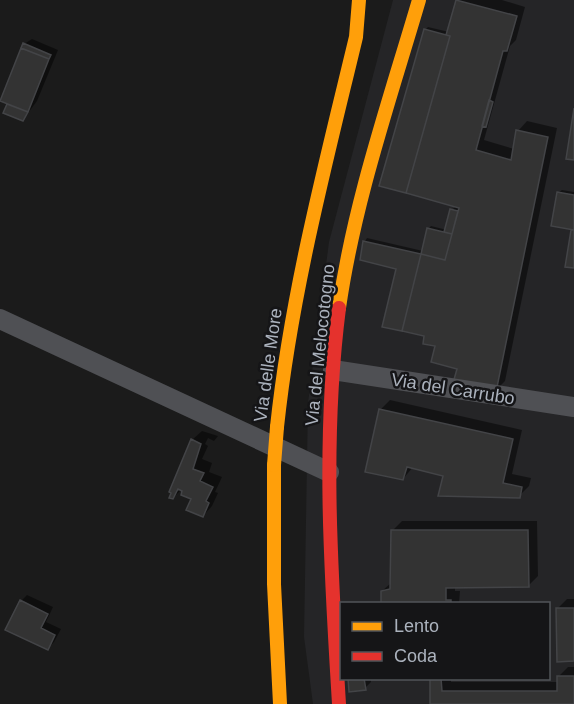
<svg xmlns="http://www.w3.org/2000/svg" width="574" height="704" font-family="Helvetica,sans-serif">
<rect width="100%" height="100%" fill="#1b1b1b"/>
<path fill="#252527" fill-rule="evenodd" d="M 393,0 L 574,0 L 574,704 L 313,704 L 304,637 L 308,403 L 329,242 ZM 342,604 L 548,604 L 548,678 L 342,678 Z"/>
<path fill="#0007" d="M 458,0 L 502,0 L 525,7 L 516,40 L 510,46 L 484,140 L 514,149 L 518,131 L 527,121 L 557,128 L 505,381 L 495,391 L 459,368 L 426,335 L 398,268 L 365,241 L 367,238 L 423,251 L 429,228 L 431,226 L 447,230 L 452,210 L 456,206 L 425,30 L 428,27 L 449,32 Z
M 32,39 L 58,50 L 37,101 L 25,117 L 5,113 L 9,103 L 24,44 Z
M 562,190 L 574,192 L 574,229 L 559,192 Z
M 390,400 L 522,430 L 512,474 L 531,478 L 529,486 L 519,496 L 413,467 L 403,479 L 380,410 Z
M 202,431 L 218,436 L 214,441 L 208,438 L 205,444 L 208,446 L 202,459 L 212,463 L 209,472 L 222,477 L 215,492 L 218,493 L 212,506 L 203,516 L 193,499 L 182,489 L 173,498 L 192,440 Z
M 402,521 L 537,521 L 538,576 L 528,586 L 455,587 L 455,591 L 460,591 L 459,604 L 383,604 L 382,591 L 392,582 L 392,531 Z
M 27,595 L 53,607 L 46,622 L 61,629 L 54,642 L 48,648 L 21,601 Z
M 567,599 L 574,599 L 574,660 L 557,609 Z
M 568,667 L 574,667 L 574,704 L 432,704 L 432,678 L 451,678 L 451,682 L 558,682 L 558,677 Z
M 349,678 L 371,678 L 371,682 L 365,688 Z"/>
<path fill="#333" stroke="#434447" stroke-width="1.5" d="M 456,0 L 517,16 L 507,51 L 503,51 L 476,150 L 511,160 L 516,130 L 548,137 L 496,392 L 453,383 L 457,369 L 431,362 L 435,346 L 423,344 L 424,336 L 402,331 L 421,254 L 445,260 L 459,208 L 406,193 L 450,36 L 446,35 Z
M 424,29 L 450,36 L 406,193 L 379,186 Z
M 23,43 L 51,55 L 49,59 L 21,48 Z
M 21,48 L 49,59 L 28,112 L 0,101 Z
M 489,100 L 493,102 L 486,127 L 482,126 Z
M 7,104 L 28,112 L 23,121 L 3,113 Z
M 574,108 L 574,160 L 566,159 Z
M 557,192 L 574,195 L 574,230 L 551,226 Z
M 450,209 L 458,211 L 452,234 L 444,232 Z
M 427,228 L 452,234 L 445,260 L 421,254 Z
M 571,230 L 574,230 L 574,268 L 565,267 Z
M 363,241 L 421,254 L 402,331 L 382,327 L 396,269 L 360,260 Z
M 379,409 L 513,439 L 503,483 L 522,487 L 520,498 L 438,496 L 443,476 L 407,467 L 403,480 L 365,472 Z
M 191,439 L 201,444 L 193,469 L 204,473 L 200,481 L 213,487 L 206,501 L 209,503 L 203,517 L 186,510 L 191,499 L 181,495 L 182,491 L 178,489 L 173,499 L 169,498 L 171,493 L 169,492 Z
M 391,530 L 528,530 L 529,587 L 446,588 L 446,600 L 451,600 L 451,604 L 381,604 L 381,591 L 390,589 Z
M 20,600 L 48,614 L 41,628 L 55,635 L 48,650 L 5,630 Z
M 556,608 L 574,608 L 574,661 L 557,662 Z
M 557,676 L 574,676 L 574,704 L 430,704 L 430,678 L 441,678 L 442,691 L 557,691 Z
M 348,678 L 364,678 L 366,690 L 349,692 Z"/>
<g fill="none" stroke-linecap="round" stroke-linejoin="round">
<path stroke="#4f5054" stroke-width="20" d="M 0,319 L 329,472
M 333,370 L 574,407"/>
<path stroke="#ff9f0a" stroke-width="14" d="M 339,308 C 354,203 389,102 419,0
M 277,427 C 291,295 325,166 356,37 L 359,0
M 274,465 L 274,584 L 280,704"/>
<path stroke="#e5322d" stroke-width="14" d="M 339,704 C 331,572 322,440 339,308"/>
<path stroke="#ff9f0a" stroke-width="14" d="M 274,465 L 277,427"/>
</g>
<g text-anchor="middle" dominant-baseline="central" stroke-width="5" stroke-linejoin="round" paint-order="stroke">
<g font-size="18" fill="#abb2bd" stroke="#151517">
<text transform="translate(320 345) rotate(-84)">Via del Melocotogno</text>
<text transform="translate(268 365) rotate(-82)">Via delle More</text>
<text transform="translate(453 389) rotate(9)">Via del Carrubo</text>
</g>
</g>
<rect x="340" y="602" width="210" height="78" fill="#151517" stroke="#515459" stroke-width="1.5"/>
<rect x="352" y="622" width="30" height="9" fill="#ff9f0a" stroke="#515459" stroke-width="1.5"/>
<text x="394" y="632" font-size="18" fill="#abb2bd">Lento</text>
<rect x="352" y="652" width="30" height="9" fill="#e5322d" stroke="#515459" stroke-width="1.5"/>
<text x="394" y="662" font-size="18" fill="#abb2bd">Coda</text>
</svg>
